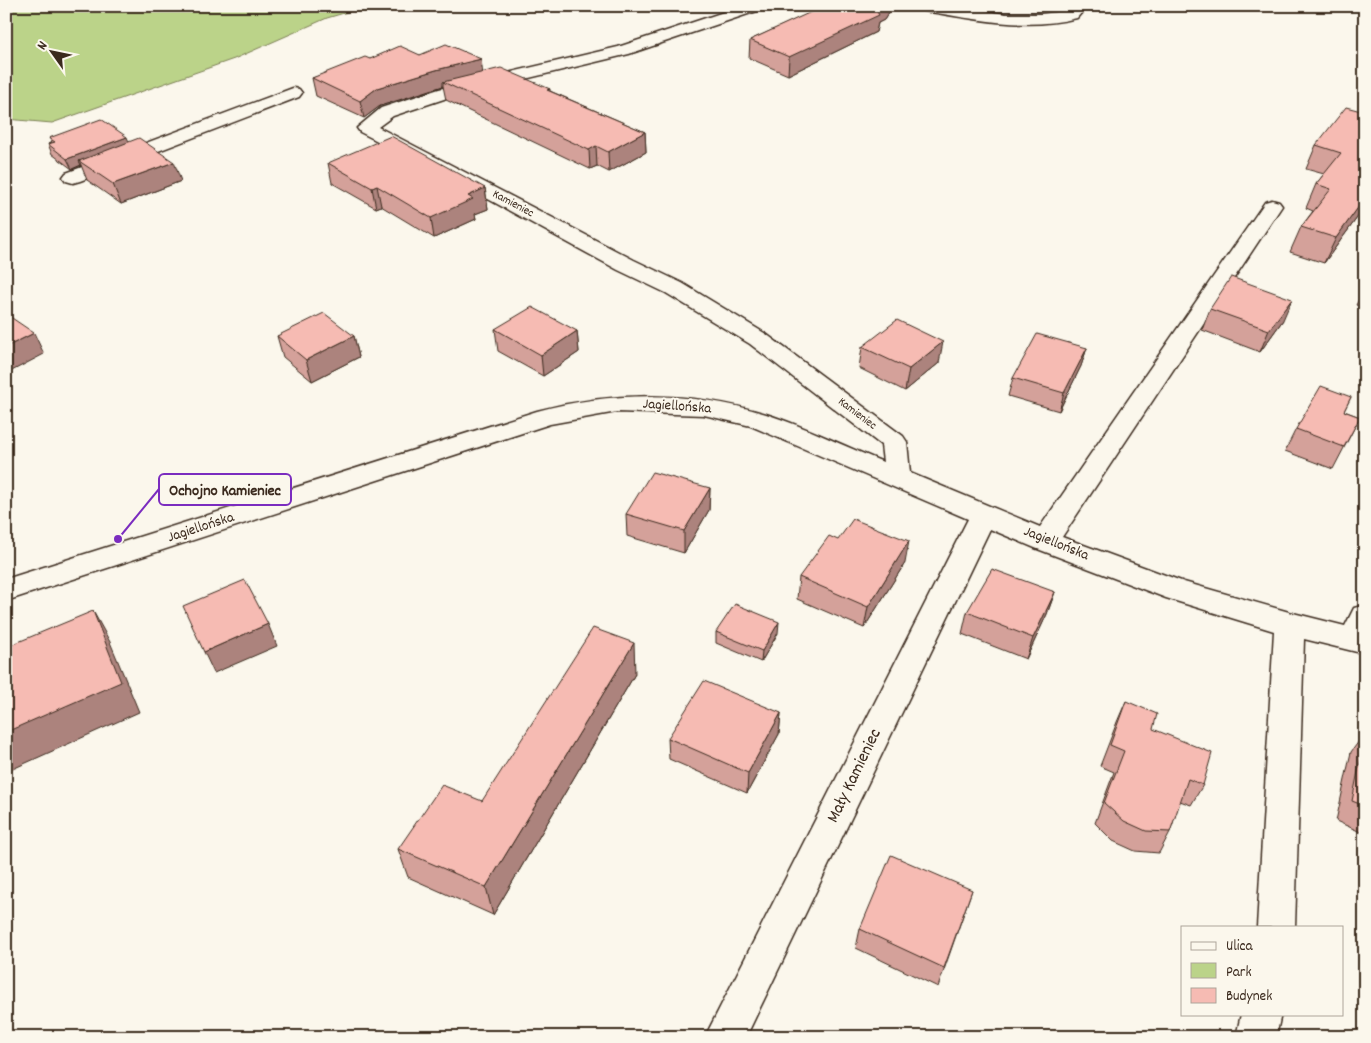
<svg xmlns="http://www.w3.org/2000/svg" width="1371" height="1043" font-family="Dekko,sans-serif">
<rect width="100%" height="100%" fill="#fbf7ec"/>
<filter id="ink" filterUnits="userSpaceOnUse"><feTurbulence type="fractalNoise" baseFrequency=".02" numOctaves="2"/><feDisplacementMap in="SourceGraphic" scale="10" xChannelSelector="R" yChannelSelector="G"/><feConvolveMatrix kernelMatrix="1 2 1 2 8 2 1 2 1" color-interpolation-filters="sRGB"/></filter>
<g filter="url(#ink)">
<path fill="#bbd389" stroke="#7b7e54" d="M 6,6 L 368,6 L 327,18 L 234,59 L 52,123 L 6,119 Z"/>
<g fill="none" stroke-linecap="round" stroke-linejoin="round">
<g stroke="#3b2a1e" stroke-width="3">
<path id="minor" d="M 742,6 L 765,6 L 763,9 L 629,54 L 450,97 L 393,116 L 378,127 L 634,260 L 682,283 L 766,334 L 903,436 L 907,442 L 910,473 L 1040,527 L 1265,202 L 1272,200 L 1279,202 L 1282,206 L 1062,537 L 1184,582 L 1289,612 L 1345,626 L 1354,608 L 1365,605 L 1365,654 L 1304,639 L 1295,927 L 1257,927 L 1274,631 L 1166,598 L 1035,548 L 990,529 L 746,1037 L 705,1037 L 968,519 L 751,426 L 704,415 L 617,412 L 550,424 L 6,601 L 6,579 L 537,411 C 612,391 692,391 766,414 C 804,426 846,447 883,462 L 881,445 L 750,344 L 666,293 L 618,270 L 444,175 L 360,132 L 357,128 L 381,108 L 439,89 L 618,47 Z
M 917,6 L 955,6 L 1006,14 L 1040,14 L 1067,11 L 1071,6 L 1087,6 L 1077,18 C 1026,31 975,19 924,11 L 919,9 Z
M 293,88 L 299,89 L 302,93 L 299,97 L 80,181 L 73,183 L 66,181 L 63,177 L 66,173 Z
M 1241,1014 L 1281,1014 L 1276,1037 L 1236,1037 Z"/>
</g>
<use href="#minor" fill="#fbf7ec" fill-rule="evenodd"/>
</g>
<path fill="#d4a19a" stroke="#3b2a1e" d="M 807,6 L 893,6 L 884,20 L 878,23 L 876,32 L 788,75 L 749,58 L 750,40 L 817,10 Z
M 420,55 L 481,59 L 482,72 L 550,89 L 550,91 L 645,132 L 646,152 L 609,172 L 597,166 L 590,169 L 446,100 L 443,86 L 380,106 L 364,118 L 316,96 L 312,78 L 370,59 Z
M 1365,104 L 1365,207 L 1324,263 L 1290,252 L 1301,227 L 1313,211 L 1306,208 L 1316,184 L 1324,174 L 1306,169 L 1316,145 L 1361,111 Z
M 49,138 L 129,142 L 181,181 L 121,204 L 87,180 L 81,165 L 72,169 L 52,154 L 48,144 L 52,143 Z
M 328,163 L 485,188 L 488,209 L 475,214 L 476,219 L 434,238 L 381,206 L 376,208 L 332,183 Z
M 1365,288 L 1365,308 L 1356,305 Z
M 1210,309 L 1283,320 L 1260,352 L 1202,330 Z
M 495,329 L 577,331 L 579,352 L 543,376 L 498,351 Z
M 277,336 L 354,336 L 359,357 L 312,381 L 283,357 Z
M 862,347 L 939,363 L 905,391 L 859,368 Z
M 1087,348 L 1081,366 L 1059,411 L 1008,396 L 1013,378 Z
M 1351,397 L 1344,411 L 1360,417 L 1333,469 L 1285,451 L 1296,429 Z
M 710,488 L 709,510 L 684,553 L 627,536 L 626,514 Z
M 838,540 L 905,563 L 864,628 L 797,599 L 799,577 Z
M 1055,592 L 1047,614 L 1026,659 L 962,634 L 967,612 Z
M 716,632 L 778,633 L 761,662 L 716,643 Z
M 635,674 L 493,915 L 408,877 L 398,849 L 482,801 Z
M 1126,701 L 1153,729 L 1203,785 L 1191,805 L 1180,801 L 1170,832 L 1159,853 L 1135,851 L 1113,841 L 1095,823 L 1114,772 L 1100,766 L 1117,722 Z
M 781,713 L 779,734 L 747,793 L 669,759 L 668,738 Z
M 1365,733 L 1365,834 L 1336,821 L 1351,752 Z
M 972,890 L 938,987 L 856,948 L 860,929 Z"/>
<path fill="#ac837d" stroke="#3b2a1e" d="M 878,6 L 893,6 L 884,20 L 878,23 L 876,32 L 788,75 L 789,57 Z
M 481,59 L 483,77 L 443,82 L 443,86 L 380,106 L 364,118 L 360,101 L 377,88 L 436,70 Z
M 645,132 L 646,152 L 609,172 L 608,152 Z
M 127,137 L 131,147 L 79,161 L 81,165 L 72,169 L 67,159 Z
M 596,146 L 597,166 L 590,169 L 589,150 Z
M 174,162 L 181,181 L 121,204 L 113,184 Z
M 377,186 L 381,206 L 376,208 L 372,188 Z
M 485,188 L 488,209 L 475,214 L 476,219 L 434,238 L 431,218 L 468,196 Z
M 1365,198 L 1365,207 L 1324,263 L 1336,238 Z
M 1292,299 L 1283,320 L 1260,352 L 1269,330 Z
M 577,331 L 579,352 L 543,376 L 541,355 Z
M 34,333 L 44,354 L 6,374 L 6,347 Z
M 354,336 L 359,357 L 312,381 L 306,360 Z
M 943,342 L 939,363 L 905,391 L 909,369 Z
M 1087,348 L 1081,366 L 1059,411 L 1064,393 Z
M 710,488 L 709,510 L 684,553 L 684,531 Z
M 909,541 L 905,563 L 864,628 L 868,607 Z
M 1055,592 L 1047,614 L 1026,659 L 1033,638 Z
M 93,611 L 110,642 L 139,712 L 6,772 L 6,732 Z
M 779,622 L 778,633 L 761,662 L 762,651 Z
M 268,624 L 277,646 L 214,673 L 204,652 Z
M 634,643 L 635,674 L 493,915 L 486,887 Z
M 781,713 L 779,734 L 747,793 L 748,773 Z"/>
<path fill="#f6bbb3" stroke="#3b2a1e" d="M 824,6 L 878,6 L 875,8 L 879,15 L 789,57 L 750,40 Z
M 446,44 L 481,59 L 436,70 L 377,88 L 360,101 L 312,78 L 365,57 L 370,59 L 400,46 L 420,55 Z
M 501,68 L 550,89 L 547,90 L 645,132 L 608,152 L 596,146 L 589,150 L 443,82 Z
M 1365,104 L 1365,198 L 1336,238 L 1301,227 L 1331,189 L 1316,184 L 1341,153 L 1316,145 L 1346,107 L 1361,111 Z
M 101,119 L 127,137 L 67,159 L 48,144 L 55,142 L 49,138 Z
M 391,136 L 485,188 L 468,196 L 473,199 L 431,218 L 377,186 L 372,188 L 328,163 Z
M 139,138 L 174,162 L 113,184 L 79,161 Z
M 1231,277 L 1292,299 L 1269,330 L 1210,309 Z
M 532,307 L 577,331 L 541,355 L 495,329 Z
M 324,313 L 354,336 L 306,360 L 277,336 Z
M 6,314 L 34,333 L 6,347 Z
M 897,320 L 943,342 L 909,369 L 862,347 Z
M 1037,334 L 1087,348 L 1064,393 L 1013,378 Z
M 1321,386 L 1351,397 L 1344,411 L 1360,417 L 1344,447 L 1296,429 Z
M 652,472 L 710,488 L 684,531 L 626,514 Z
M 853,519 L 909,541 L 868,607 L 799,577 L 829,536 L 838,540 Z
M 992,569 L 1055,592 L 1033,638 L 967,612 Z
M 245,580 L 268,624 L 204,652 L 183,606 Z
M 735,604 L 779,622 L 762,651 L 716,632 Z
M 93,611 L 121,682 L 6,732 L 6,647 Z
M 593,628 L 634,643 L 486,887 L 398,849 L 442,785 L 482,801 Z
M 704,681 L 781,713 L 748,773 L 668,738 Z
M 1126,701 L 1157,714 L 1153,729 L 1212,753 L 1203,785 L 1188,779 L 1170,832 L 1146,831 L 1124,821 L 1104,803 L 1124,751 L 1110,745 Z
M 1365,737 L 1365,806 L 1352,801 Z
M 891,855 L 972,890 L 944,968 L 860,929 Z"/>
</g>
<g text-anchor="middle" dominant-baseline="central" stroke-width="4" stroke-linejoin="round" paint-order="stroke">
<g font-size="12" fill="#3b2a1e" stroke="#fbf7ec">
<text transform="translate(513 204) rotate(28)">Kamieniec</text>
<text transform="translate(857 414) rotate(37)">Kamieniec</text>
</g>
<g font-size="15" fill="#3b2a1e" stroke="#fbf7ec">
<text transform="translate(677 407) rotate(4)">Jagiellońska</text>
<text transform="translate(201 528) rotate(-18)">Jagiellońska</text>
<text transform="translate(1056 544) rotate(22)">Jagiellońska</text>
</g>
<g font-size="18" fill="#3b2a1e" stroke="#fbf7ec">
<text transform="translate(855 776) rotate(-64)">Mały Kamieniec</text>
</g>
</g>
<path fill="none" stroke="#7b2cbf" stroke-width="2" d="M118 539L159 489"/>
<circle fill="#7b2cbf" stroke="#fbf7ec" stroke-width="2" cx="118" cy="539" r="5"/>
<rect fill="#fbf7ec" stroke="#7b2cbf" stroke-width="2" x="159" y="474" width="132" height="31" rx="5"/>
<g font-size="16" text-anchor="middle" font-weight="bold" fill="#3b2a1e">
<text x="225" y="495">Ochojno Kamieniec</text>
</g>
<rect width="1371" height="1043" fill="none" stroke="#fbf7ec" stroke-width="25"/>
<rect x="12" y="12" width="1346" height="1018" fill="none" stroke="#3b2a1e" stroke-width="2" filter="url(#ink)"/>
<rect x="1181" y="926" width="162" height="90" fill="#fbf7ec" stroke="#aea59a"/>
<rect x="1191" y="942" width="25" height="8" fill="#fbf7ec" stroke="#aea59a"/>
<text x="1226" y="950" font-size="15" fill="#3b2a1e">Ulica</text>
<rect x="1191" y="963" width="25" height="15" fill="#bbd389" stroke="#aea59a"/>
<text x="1226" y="976" font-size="15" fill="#3b2a1e">Park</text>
<rect x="1191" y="988" width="25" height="15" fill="#f6bbb3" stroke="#aea59a"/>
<text x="1226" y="1000" font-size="15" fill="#3b2a1e">Budynek</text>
<g transform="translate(52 52) rotate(303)" stroke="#fbf7ec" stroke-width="4" paint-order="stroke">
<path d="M0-4L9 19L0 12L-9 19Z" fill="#3b2a1e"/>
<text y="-8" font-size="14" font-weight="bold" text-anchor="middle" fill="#3b2a1e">N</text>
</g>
</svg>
